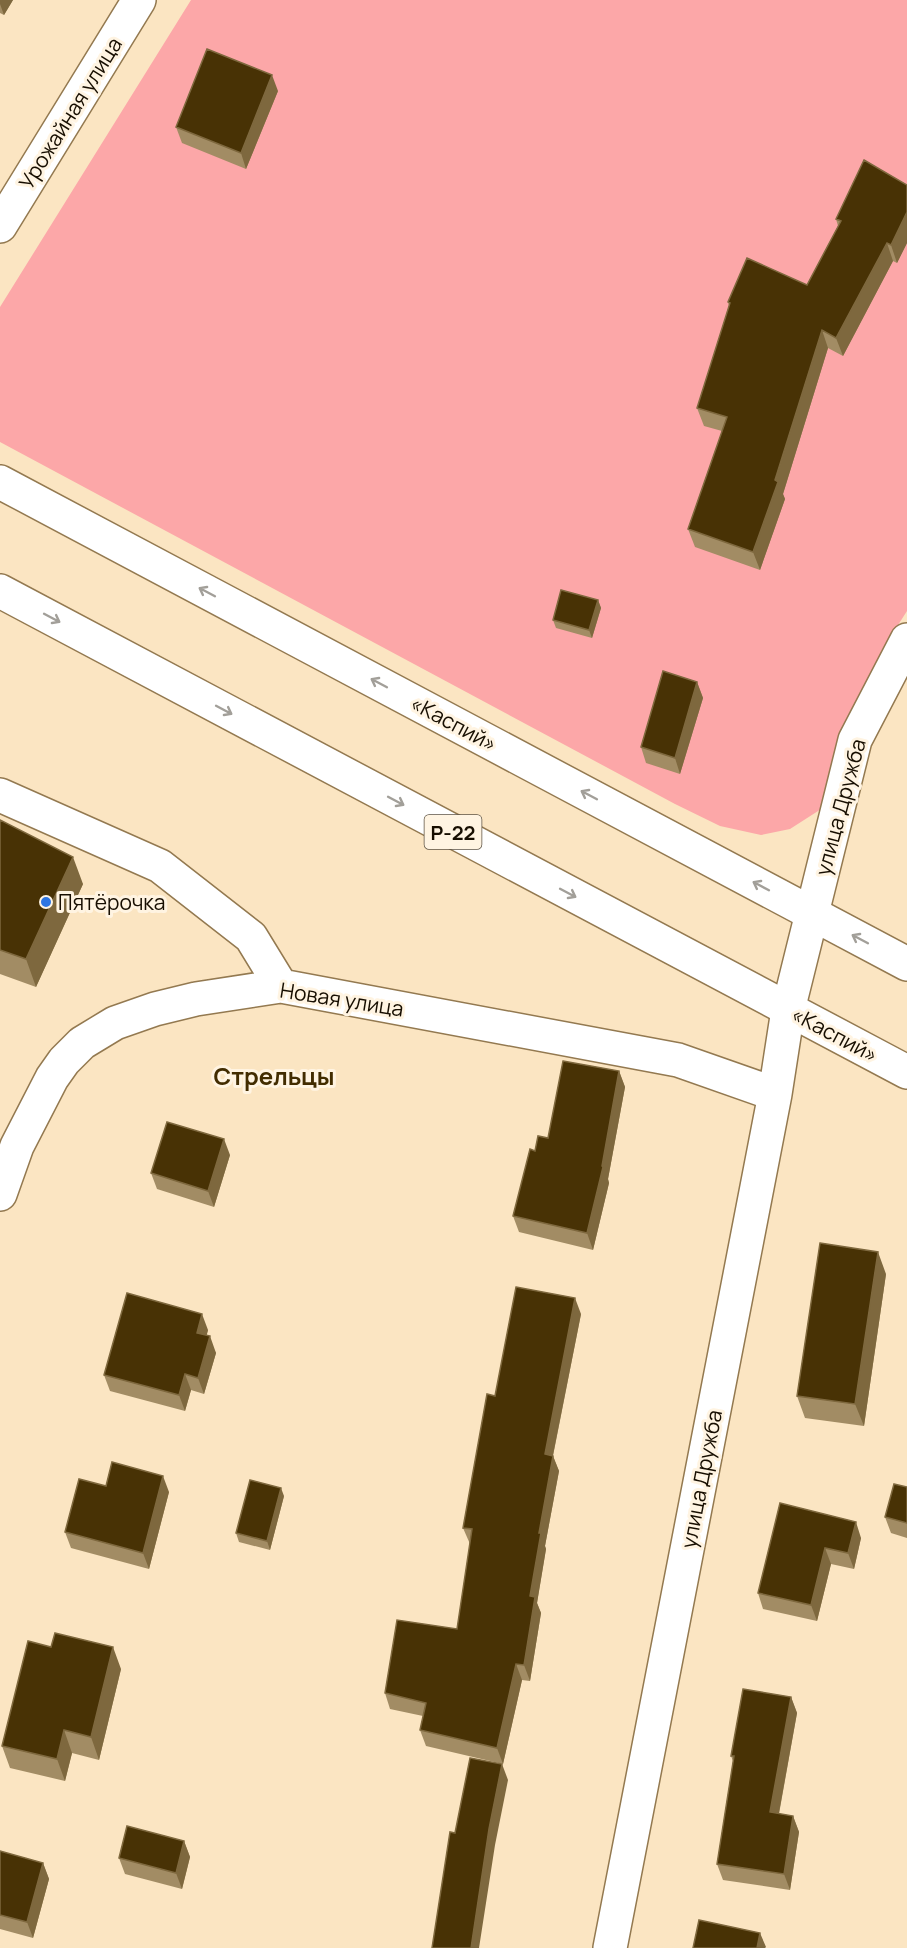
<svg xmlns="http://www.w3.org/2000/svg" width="907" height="1948" font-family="Manrope,sans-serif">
<rect width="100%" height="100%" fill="#fbe5c2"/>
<path fill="#fca7a8" d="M 191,0 L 907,0 L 907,611 L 882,650 L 856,721 L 829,804 L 790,829 L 761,835 L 720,826 L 675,804 L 0,442 L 0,307 Z"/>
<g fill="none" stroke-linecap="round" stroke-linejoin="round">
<g stroke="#937950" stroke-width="36">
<path id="minor" d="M 0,226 L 139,0
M 0,795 L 160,866 L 251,937 L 281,986
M 0,1194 L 17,1146 L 52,1078 L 64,1061 L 82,1043 L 115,1023 L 155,1009 L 196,999 L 281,986 L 678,1060 L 775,1094
M 610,1948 L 775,1094 L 788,1010 L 855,740 L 907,640"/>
</g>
<g stroke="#937950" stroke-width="36">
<path id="primary" d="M 0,482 L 907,964
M 0,591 L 907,1072"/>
</g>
<use href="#minor" stroke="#fff" stroke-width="33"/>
<use href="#primary" stroke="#fff" stroke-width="33"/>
</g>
<path fill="#a28c64" d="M 0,0 L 13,0 L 4,15 L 0,13 Z
M 278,91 L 246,169 L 182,143 L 176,127 Z
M 907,185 L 907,243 L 897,263 L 893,261 L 843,356 L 828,348 L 783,494 L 785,499 L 760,570 L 695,547 L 688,529 L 722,431 L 704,426 L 697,408 L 729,306 L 728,302 L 807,285 L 838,226 L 836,219 Z
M 598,600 L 601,608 L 592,638 L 556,628 L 553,620 Z
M 697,682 L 703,698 L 680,774 L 646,763 L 641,747 Z
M 0,820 L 83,884 L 36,987 L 0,974 Z
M 619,1071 L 625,1087 L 608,1179 L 609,1183 L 593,1250 L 519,1232 L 513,1216 L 535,1151 Z
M 230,1155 L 214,1207 L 157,1189 L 151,1173 Z
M 886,1274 L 864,1426 L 805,1418 L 797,1396 Z
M 581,1314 L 553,1456 L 559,1471 L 545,1546 L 546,1549 L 537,1603 L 541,1613 L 530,1681 L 522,1680 L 503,1764 L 426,1746 L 420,1730 L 423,1716 L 390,1709 L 385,1693 L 457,1629 L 470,1544 L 463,1528 L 495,1396 Z
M 208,1330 L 206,1336 L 216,1353 L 204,1394 L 191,1390 L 185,1411 L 110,1391 L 104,1375 Z
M 106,1486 L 169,1492 L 149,1569 L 71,1548 L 65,1532 Z
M 907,1487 L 907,1538 L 891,1533 L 885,1517 Z
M 284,1496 L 270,1550 L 239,1542 L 236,1533 Z
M 780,1503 L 861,1538 L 854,1569 L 831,1564 L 817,1621 L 763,1609 L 758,1593 Z
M 121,1669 L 99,1760 L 72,1753 L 65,1781 L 10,1768 L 2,1746 Z
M 791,1697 L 797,1713 L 779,1814 L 793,1816 L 799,1832 L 790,1890 L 723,1880 L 717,1864 L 733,1761 L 731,1756 Z
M 184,1841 L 190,1857 L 182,1889 L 125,1874 L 119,1858 Z
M 0,1851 L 43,1863 L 49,1879 L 33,1938 L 0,1929 Z"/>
<path fill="#7e683e" d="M 0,0 L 13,0 L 4,15 L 0,4 Z
M 272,75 L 278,91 L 246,169 L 241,153 Z
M 907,212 L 907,243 L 897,263 L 891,245 Z
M 887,243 L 893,261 L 843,356 L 836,338 Z
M 822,330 L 828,348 L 783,494 L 785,499 L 760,570 L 753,552 Z
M 598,600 L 601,608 L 592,638 L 589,630 Z
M 697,682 L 703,698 L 680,774 L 675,758 Z
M 73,857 L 83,884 L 36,987 L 26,959 Z
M 619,1071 L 625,1087 L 608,1179 L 609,1183 L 593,1250 L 587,1233 L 602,1166 Z
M 224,1139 L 230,1155 L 214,1207 L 208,1191 Z
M 878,1252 L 886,1274 L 864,1426 L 855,1404 Z
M 575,1298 L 581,1314 L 550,1470 L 545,1454 Z
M 202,1314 L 208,1330 L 203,1350 L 197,1333 Z
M 210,1336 L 216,1353 L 204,1394 L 198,1378 Z
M 185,1374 L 191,1390 L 185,1411 L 179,1395 Z
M 553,1456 L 559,1471 L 545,1546 L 546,1549 L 537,1603 L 541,1613 L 530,1681 L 524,1665 L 530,1596 L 539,1533 Z
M 163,1476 L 169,1492 L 149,1569 L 143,1553 Z
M 281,1488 L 284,1496 L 270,1550 L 267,1541 Z
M 856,1522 L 861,1538 L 854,1569 L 848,1553 Z
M 825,1548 L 831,1564 L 817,1621 L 811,1605 Z
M 113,1647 L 121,1669 L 99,1760 L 91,1737 Z
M 516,1664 L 522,1680 L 503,1764 L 497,1748 Z
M 791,1697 L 797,1713 L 776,1829 L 770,1812 Z
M 64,1730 L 72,1753 L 65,1781 L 57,1759 Z
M 502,1764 L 508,1780 L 495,1845 L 479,1948 L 471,1948 L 489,1829 Z
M 793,1816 L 799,1832 L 790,1890 L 784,1874 Z
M 184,1841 L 190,1857 L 182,1889 L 176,1873 Z
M 43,1863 L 49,1879 L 33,1938 L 27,1922 Z
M 760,1933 L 766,1947 L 765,1948 L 757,1948 Z"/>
<path fill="#483205" stroke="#7e683e" stroke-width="1.5" d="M 207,49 L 272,75 L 241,153 L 176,127 Z
M 864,160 L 907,185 L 907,212 L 891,245 L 887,243 L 836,338 L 822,330 L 775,480 L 778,482 L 753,552 L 688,529 L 727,417 L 697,408 L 730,303 L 728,302 L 747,258 L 807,285 L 841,221 L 836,219 Z
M 561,590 L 598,600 L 589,630 L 553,620 Z
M 663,671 L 697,682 L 675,758 L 641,747 Z
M 0,820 L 73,857 L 26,959 L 0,950 Z
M 563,1061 L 619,1071 L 602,1166 L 603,1167 L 587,1233 L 513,1216 L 530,1149 L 535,1151 L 538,1136 L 548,1138 Z
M 167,1122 L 224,1139 L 208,1191 L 151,1173 Z
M 820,1243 L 878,1252 L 855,1404 L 797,1396 Z
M 516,1287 L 575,1298 L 545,1454 L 553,1456 L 539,1533 L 541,1533 L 530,1596 L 535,1597 L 524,1665 L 516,1664 L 497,1748 L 420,1730 L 426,1703 L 385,1693 L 397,1620 L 457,1629 L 472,1529 L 463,1528 L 487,1394 L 495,1396 Z
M 127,1293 L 202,1314 L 197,1333 L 210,1336 L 198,1378 L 185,1374 L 179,1395 L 104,1375 Z
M 112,1462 L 163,1476 L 143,1553 L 65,1532 L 79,1479 L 106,1486 Z
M 250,1480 L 281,1488 L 267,1541 L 236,1533 Z
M 894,1484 L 907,1487 L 907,1523 L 885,1517 Z
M 780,1503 L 856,1522 L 848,1553 L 825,1548 L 811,1605 L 758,1593 Z
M 55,1633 L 113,1647 L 91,1737 L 64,1730 L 57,1759 L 2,1746 L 28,1641 L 51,1647 Z
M 743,1689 L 791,1697 L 770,1812 L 793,1816 L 784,1874 L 717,1864 L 734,1756 L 731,1756 Z
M 470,1758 L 502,1764 L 489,1829 L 471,1948 L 432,1948 L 450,1832 L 455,1833 Z
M 127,1826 L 184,1841 L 176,1873 L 119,1858 Z
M 0,1851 L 43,1863 L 27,1922 L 0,1915 Z
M 699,1920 L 760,1933 L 757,1948 L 693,1948 Z"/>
<defs><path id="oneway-shaft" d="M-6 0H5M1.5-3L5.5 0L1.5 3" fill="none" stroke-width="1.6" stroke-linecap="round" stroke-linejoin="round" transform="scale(1.5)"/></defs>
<g stroke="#a29f99">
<use href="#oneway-shaft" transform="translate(207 592) rotate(-152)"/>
<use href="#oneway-shaft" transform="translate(52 618) rotate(28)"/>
<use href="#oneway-shaft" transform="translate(379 683) rotate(-152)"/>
<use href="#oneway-shaft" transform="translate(224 710) rotate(28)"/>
<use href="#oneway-shaft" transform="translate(589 795) rotate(-152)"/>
<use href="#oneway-shaft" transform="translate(396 801) rotate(28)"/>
<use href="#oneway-shaft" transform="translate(761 886) rotate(-152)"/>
<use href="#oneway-shaft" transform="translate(568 893) rotate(28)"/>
<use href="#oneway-shaft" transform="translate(860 939) rotate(-152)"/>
</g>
<circle fill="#2d75e1" stroke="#fff4e2" stroke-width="2" cx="46" cy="902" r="6"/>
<g text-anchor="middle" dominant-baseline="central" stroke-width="6" stroke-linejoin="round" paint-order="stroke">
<rect fill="#fff4e2" stroke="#5d5344" stroke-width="1.5" x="424.5" y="815" width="57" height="34" rx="4.5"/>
<g font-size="20" font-weight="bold" fill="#170e01">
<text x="453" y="832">Р-22</text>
</g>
<g font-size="21" fill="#170e01" stroke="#fff4e2">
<text transform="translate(70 113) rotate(-58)">Урожайная улица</text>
<text transform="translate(454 723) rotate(28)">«Каспий»</text>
<text transform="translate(840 807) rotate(-75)">улица Дружба</text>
<text transform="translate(342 999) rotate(9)">Новая улица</text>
<text transform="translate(835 1034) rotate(28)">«Каспий»</text>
<text transform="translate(701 1479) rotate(-79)">улица Дружба</text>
</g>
<g font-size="21" fill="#170e01" stroke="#fff4e2" text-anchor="start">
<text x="58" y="902">Пятёрочка</text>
</g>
<g font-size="24" font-weight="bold" fill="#422c00" stroke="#fff4e2">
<text x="274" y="1075">Стрельцы</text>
</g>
</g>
</svg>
